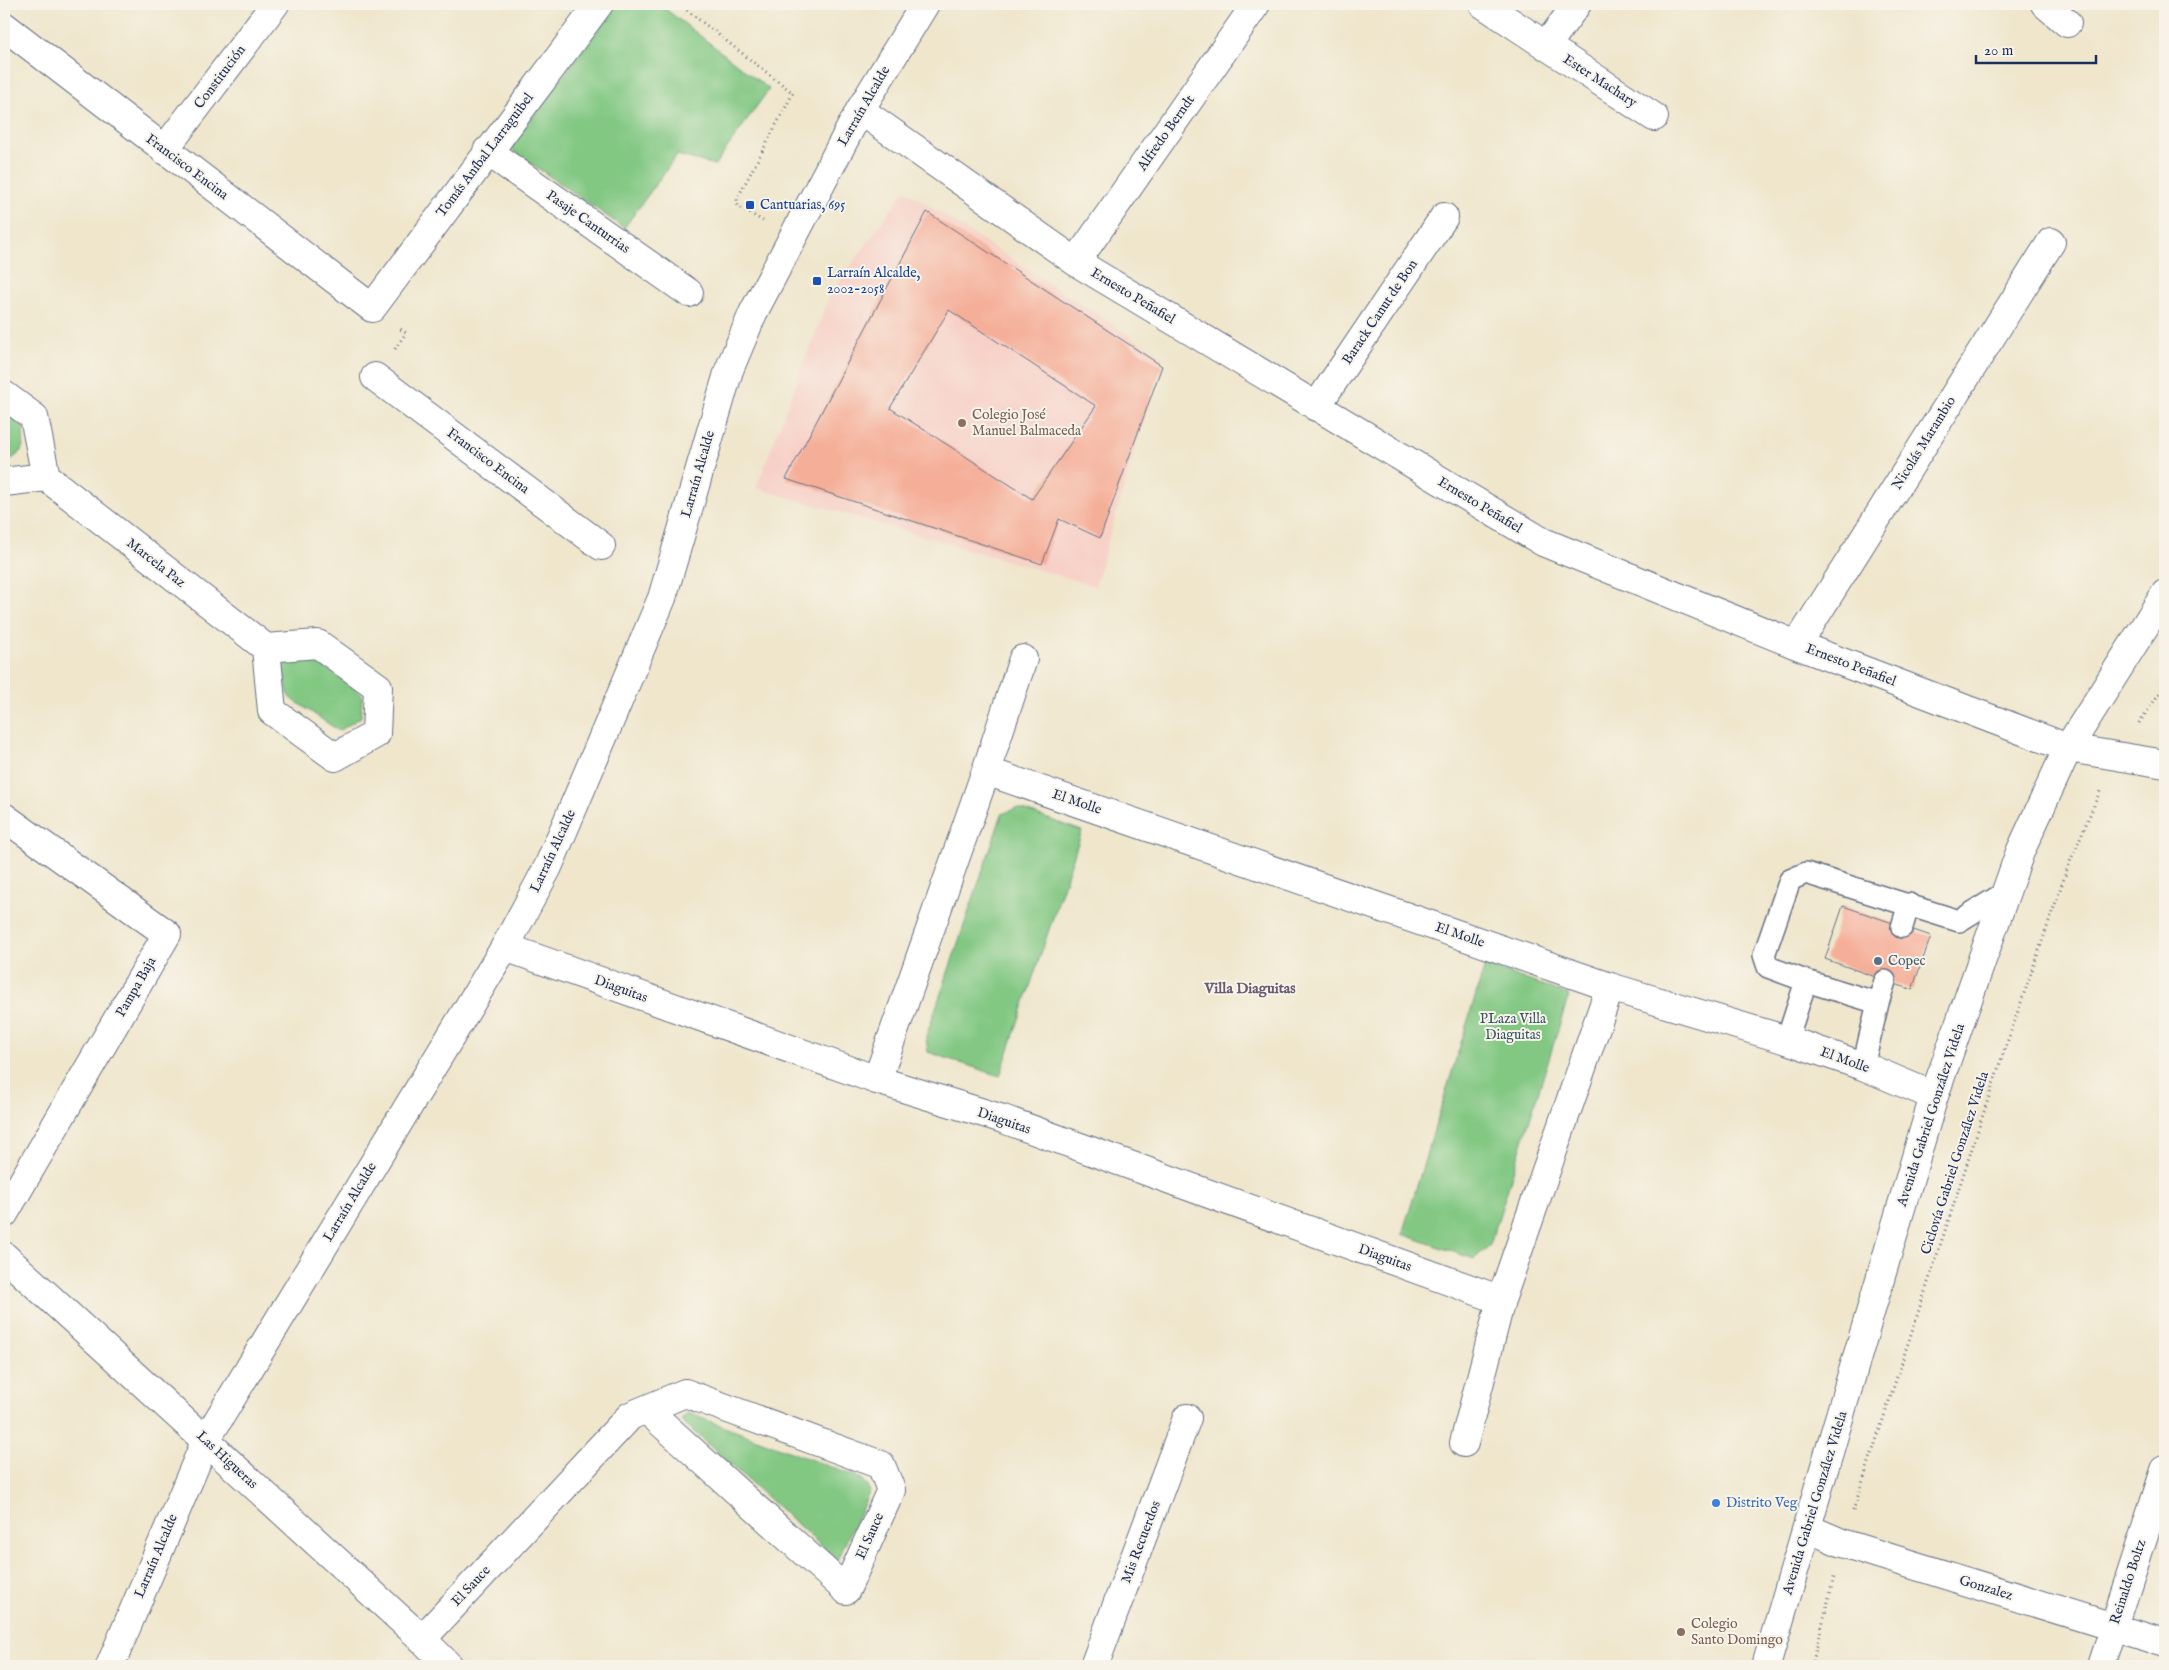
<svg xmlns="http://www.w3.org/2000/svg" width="2169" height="1670" font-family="'IM FELL English',serif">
<rect width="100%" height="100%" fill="#f7f3e8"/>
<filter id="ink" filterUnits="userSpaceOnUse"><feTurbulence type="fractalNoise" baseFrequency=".02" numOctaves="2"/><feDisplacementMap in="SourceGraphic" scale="10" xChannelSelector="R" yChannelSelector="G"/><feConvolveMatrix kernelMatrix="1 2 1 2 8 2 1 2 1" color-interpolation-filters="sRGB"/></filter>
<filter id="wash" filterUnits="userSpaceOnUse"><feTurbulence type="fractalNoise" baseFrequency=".0096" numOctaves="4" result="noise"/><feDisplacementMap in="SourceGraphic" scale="20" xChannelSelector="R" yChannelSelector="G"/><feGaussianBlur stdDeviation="1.12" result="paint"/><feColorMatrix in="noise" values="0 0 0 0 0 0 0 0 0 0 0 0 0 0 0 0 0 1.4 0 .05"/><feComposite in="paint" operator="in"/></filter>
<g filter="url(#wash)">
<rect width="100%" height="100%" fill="#efe6cc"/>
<path fill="#f7d1c8" d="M 905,190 L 1162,357 L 1095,586 L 756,488 L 830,295 Z"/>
<path fill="#82c883" stroke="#4e7c70" d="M 617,4 L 659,4 L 769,89 L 715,165 L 677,155 L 624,228 L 509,148 Z
M 4,410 L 23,426 C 24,447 25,454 4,462 Z
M 313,659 L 362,694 L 361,717 L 339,731 L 289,697 L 281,663 Z
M 1017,808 L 1082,831 L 1000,1076 L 928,1052 L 926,1037 L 1002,814 Z
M 1485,965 L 1569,995 L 1490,1245 L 1474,1259 L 1402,1234 Z
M 688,1413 L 862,1479 L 870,1491 L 837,1560 L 681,1420 Z"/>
<g id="blocks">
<path fill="#f5af99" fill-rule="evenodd" d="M 927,212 L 1162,366 L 1100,538 L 1059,519 L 1042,564 L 786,479 ZM 949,310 L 1096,406 L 1032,499 L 890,408 Z
M 1843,906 L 1931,936 L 1912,990 L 1825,959 Z"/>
</g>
</g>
<g filter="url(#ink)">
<use href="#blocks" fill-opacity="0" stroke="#656f84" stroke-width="1"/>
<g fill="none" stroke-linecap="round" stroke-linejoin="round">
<g stroke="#656f84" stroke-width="24">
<path id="service" d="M 1902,927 L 1909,904
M 1806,981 L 1878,1003
M 1787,1040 L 1806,981 L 1768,967 L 1764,955 L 1790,880 L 1806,873 L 1959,921 L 2006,892
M 1863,1066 L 1878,1003 L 1885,981"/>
</g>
<g stroke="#656f84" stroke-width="30">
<path id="minor" d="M 1483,4 L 1654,117
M 2045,4 L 2067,23
M 4,26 L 372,308 L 599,4
M 1546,46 L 1577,4
M 860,110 L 1076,262 L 1543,542 L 1797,645 L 2068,748 L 2165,764
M 164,150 L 275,4
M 487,151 L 689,293
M 1076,262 L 1256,4
M 375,377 L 601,546
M 4,395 L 34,417 L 46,477 L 4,482
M 1316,407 L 1444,217
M 46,477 L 266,648 L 318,644 L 378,687 L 376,734 L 335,757 L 272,711 L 266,648
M 1797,645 L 2051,242
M 986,771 L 1610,987 L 1787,1040 L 1863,1066 L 1934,1096
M 4,817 L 167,934 L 4,1214
M 505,947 L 877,1080 L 1003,1119 L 1501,1300
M 877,1080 L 986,771 L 1023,659
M 1464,1443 L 1501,1300 L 1610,987
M 1807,1528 L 1842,1543 L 2165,1643
M 422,1639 L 630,1416 L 685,1393 L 881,1465 L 891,1490 L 846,1590 L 647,1410
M 1094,1666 L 1187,1418
M 2101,1666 L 2165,1470"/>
</g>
<g stroke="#656f84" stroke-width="30">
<path id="tertiary" d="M 110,1666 L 206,1440 L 505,947 L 548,867 L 662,598 L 729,370 L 753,313 L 860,110 L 925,4"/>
</g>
<g stroke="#656f84" stroke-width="30">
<path id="secondary" d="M 4,1256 L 422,1639 L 449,1666"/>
</g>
<g stroke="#656f84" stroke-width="30">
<path id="primary" d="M 1766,1666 L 1934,1096 L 2020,852 L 2068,748 L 2165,594"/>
</g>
<path stroke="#656f84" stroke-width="3" stroke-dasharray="1 4" stroke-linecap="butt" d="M 679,4 L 793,93 L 737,199 L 738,206 L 763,221
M 395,349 L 406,333 L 400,329
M 2139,723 L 2165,685
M 1853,1511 L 2001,1060 L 2069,864 L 2101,789
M 1812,1666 L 1834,1577"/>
<use href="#service" stroke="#fff" stroke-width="21"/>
<use href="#minor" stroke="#fff" stroke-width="28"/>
<use href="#tertiary" stroke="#fff" stroke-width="28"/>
<use href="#secondary" stroke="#fff" stroke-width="28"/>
<use href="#primary" stroke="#fff" stroke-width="28"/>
</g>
</g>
<g fill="#1a4fb4" stroke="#f7f3e8" stroke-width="2">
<rect x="745" y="200" width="10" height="10" rx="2.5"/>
<rect x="812" y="276" width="10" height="10" rx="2.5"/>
</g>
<g fill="#8d6e63" stroke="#f7f3e8" stroke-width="2">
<circle cx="962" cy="423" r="5"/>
<circle cx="1681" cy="1632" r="5"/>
</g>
<circle fill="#5c6f8a" stroke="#f7f3e8" stroke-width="2" cx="1878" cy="961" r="5"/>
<circle fill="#3f7fe0" stroke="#f7f3e8" stroke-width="2" cx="1716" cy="1503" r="5"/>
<g text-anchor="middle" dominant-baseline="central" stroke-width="4" stroke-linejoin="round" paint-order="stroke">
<g font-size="14" fill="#1b2f5e" stroke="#f7f3e8">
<text transform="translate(220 77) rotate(-53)">Constitución</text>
<text transform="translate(1600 81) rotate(33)">Ester Machary</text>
<text transform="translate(864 106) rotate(-60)">Larraín Alcalde</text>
<text transform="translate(1166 133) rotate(-55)">Alfredo Berndt</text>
<text transform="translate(485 155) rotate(-53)">Tomás Aníbal Larraguibel</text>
<text transform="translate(187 167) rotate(37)">Francisco Encina</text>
<text transform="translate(588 222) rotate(35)">Pasaje Canturrias</text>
<text transform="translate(1133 296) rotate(31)">Ernesto Peñafiel</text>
<text transform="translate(1380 312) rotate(-56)">Barack Canut de Bon</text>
<text transform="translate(1924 443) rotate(-58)">Nicolás Marambio</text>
<text transform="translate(488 461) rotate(37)">Francisco Encina</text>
<text transform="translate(698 474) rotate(-74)">Larraín Alcalde</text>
<text transform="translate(1480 505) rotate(31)">Ernesto Peñafiel</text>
<text transform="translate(156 563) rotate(38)">Marcela Paz</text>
<text transform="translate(1851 665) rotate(21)">Ernesto Peñafiel</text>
<text transform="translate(1077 802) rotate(19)">El Molle</text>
<text transform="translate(553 851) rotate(-65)">Larraín Alcalde</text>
<text transform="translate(1460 935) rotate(19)">El Molle</text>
<text transform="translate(136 987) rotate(-60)">Pampa Baja</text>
<text transform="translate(621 989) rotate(20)">Diaguitas</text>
<text transform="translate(1845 1060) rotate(20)">El Molle</text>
<text transform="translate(1931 1115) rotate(-72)">Avenida Gabriel González Videla</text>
<text transform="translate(1004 1121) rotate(19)">Diaguitas</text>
<text transform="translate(1955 1163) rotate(-72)">Ciclovía Gabriel González Videla</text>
<text transform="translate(350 1202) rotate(-59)">Larraín Alcalde</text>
<text transform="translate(1385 1258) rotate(20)">Diaguitas</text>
<text transform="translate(227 1460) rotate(43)">Las Higueras</text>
<text transform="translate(1815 1503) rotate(-73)">Avenida Gabriel González Videla</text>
<text transform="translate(870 1536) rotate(-66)">El Sauce</text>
<text transform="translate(1141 1542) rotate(-69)">Mis Recuerdos</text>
<text transform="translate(156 1556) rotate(-67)">Larraín Alcalde</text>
<text transform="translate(2128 1582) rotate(-72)">Reinaldo Boltz</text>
<text transform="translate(471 1586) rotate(-47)">El Sauce</text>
<text transform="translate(1986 1588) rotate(17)">Gonzalez</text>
</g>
<g font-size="14" fill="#164399" stroke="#f7f3e8" text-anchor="start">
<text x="760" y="205">Cantuarias, 695</text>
<text x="827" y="273">Larraín Alcalde,<tspan x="827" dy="16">2002-2058</tspan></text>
</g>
<g font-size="14" fill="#785e54" stroke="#f7f3e8" text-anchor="start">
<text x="972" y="415">Colegio José<tspan x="972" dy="16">Manuel Balmaceda</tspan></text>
<text x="1691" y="1624">Colegio<tspan x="1691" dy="16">Santo Domingo</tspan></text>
</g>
<g font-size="14" fill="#4e5e75" stroke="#f7f3e8" text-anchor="start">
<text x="1888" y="961">Copec</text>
</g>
<g font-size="14" fill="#355567" stroke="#f7f3e8">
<text x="1513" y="1019">PLaza Villa<tspan x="1513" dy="16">Diaguitas</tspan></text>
</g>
<g font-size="14" fill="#366cbe" stroke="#f7f3e8" text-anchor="start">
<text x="1726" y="1503">Distrito Veg</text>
</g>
<g font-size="15" font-weight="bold" fill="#675c73" stroke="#f7f3e8">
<text x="1250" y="988">Villa Diaguitas</text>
</g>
</g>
<rect width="2169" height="1670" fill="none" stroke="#f7f3e8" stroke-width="20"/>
<path d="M1976 55v8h120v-8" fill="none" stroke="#1b2f5e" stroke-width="2.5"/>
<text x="1984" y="55" font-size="15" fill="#1b2f5e" stroke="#f7f3e8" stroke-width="4" paint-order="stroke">20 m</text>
</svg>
